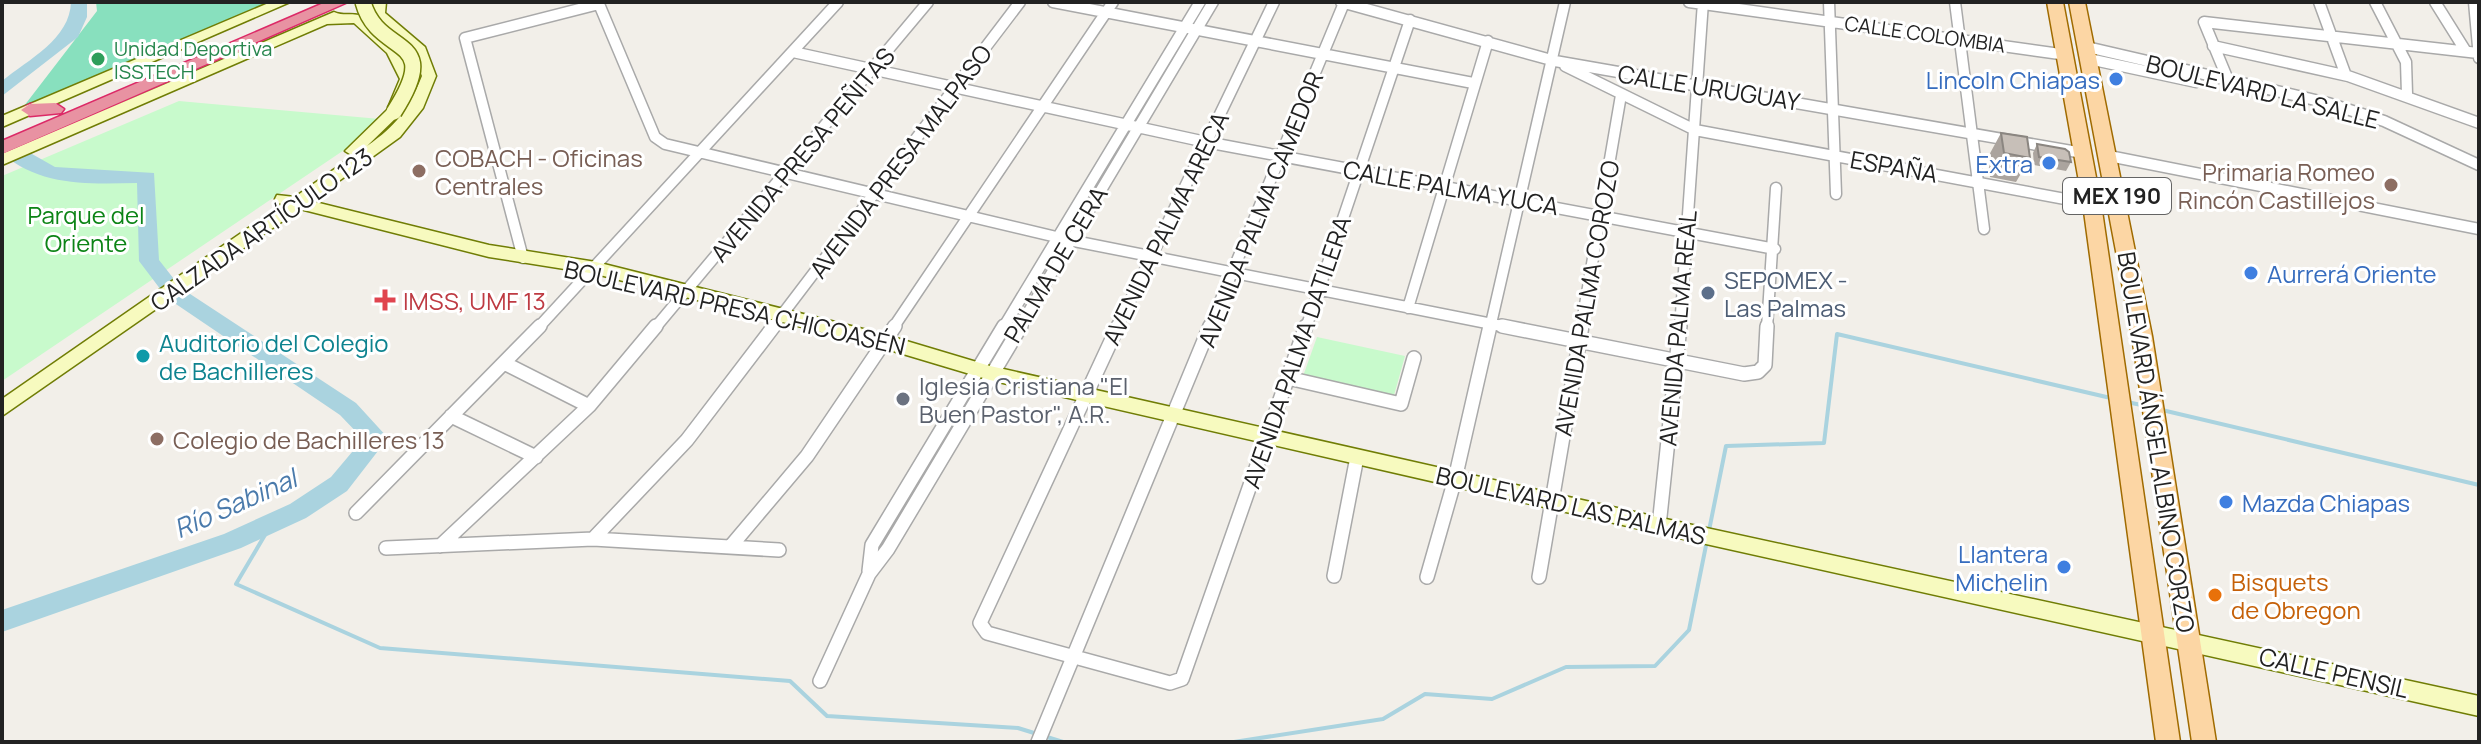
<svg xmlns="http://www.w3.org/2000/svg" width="2481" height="744" font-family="Manrope,sans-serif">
<rect width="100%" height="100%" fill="#f2efe9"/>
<path fill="#c8facc" d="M 179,101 L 380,119 L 356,142 L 2,381 L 2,176 Z
M 1317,337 L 1405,356 L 1393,399 L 1302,379 Z"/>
<path fill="#88e0be" d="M 96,2 L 270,2 L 24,106 L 97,11 Z"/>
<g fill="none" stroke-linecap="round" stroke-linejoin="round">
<path stroke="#aad3df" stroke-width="4" d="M 2127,402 L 2146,406
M 2162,410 L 2479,485
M 272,523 L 236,584 L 380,648 L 790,681 L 827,716 L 1018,728 L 1063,742
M 1234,742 L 1383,719 L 1425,694 L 1492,699 L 1566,667 L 1655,666 L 1689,630 L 1726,446 L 1824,443 L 1837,334 L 2115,399"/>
<path fill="#aad3df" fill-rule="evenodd" d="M 71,2 L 87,2 L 87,17 L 78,37 L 2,96 L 2,81 C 29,59 70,39 71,2 Z
M 2,137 L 55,167 L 154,173 L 159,260 L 181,288 L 356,403 L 388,438 L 347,491 L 306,518 L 241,548 L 2,632 L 2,610 L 224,534 L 290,504 L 331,477 L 363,439 L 340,415 L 167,298 L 139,261 L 137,183 C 90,184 40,187 2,153 Z"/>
<g stroke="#a9a9a9" stroke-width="13">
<path id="street-far1" d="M 1053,2 L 1473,83
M 1341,2 L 1555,61 L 2083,153
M 1689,2 L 2067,55
M 1829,2 L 1836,194
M 1955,2 L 1984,229
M 2319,2 L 2345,73
M 2375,2 L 2406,62 L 2407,94
M 2435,2 L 2465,50
M 2474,2 L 2479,58
M 2213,46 L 2348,76 L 2479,123
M 2087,47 L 2328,103 L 2384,121 L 2479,165
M 793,52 L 1206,142 L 1775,249
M 2089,59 L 2196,82
M 1565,66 L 1695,130 L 2092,204
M 2231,87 L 2204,22 L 2478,53
M 2109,156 L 2479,229
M 523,258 L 465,38 L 599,4 L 655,137 L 665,144 L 1069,240 L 1512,328
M 1408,308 L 1488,41
M 538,328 L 838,2
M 655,328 L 928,2
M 772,328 L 1020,2
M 893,328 L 1113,2
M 1003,328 L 1200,2
M 1019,328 L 1213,2
M 1117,328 L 1274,2
M 1209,328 L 1344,3
M 1306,328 L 1410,20
M 1490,328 L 1565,2
M 1581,328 L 1621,95
M 1680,328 L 1703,2
M 1767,328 L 1776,188"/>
</g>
<g stroke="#a9a9a9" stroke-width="16">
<path id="street" d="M 1118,326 L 980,623 L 987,633 L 1170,683 L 1182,679 L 1306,326
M 1502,326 L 1744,374 L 1758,372 L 1765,365 L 1767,326
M 504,363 L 589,406
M 1288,378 L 1401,404 L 1414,358
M 451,416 L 536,457
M 356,513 L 540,326
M 1659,526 L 1680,326
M 593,539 L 687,440 L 774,326
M 440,546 L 589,406 L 656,326
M 731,546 L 807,456 L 895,326
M 386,548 L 593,539 L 779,550
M 869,571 L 872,545 L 1004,326
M 1334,576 L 1357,457
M 1427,577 L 1455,479 L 1490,326
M 1539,577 L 1582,326
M 820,681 L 869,574 L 888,549 L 1021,326
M 1038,742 L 1210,326"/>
</g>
<g stroke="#707d05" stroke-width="3">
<path id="secondary" d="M 271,2 L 290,2 L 2,127 L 2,116 Z
M 372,2 L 386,2 L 385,13 L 425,47 L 436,76 L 423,108 L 400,137 L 311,201 L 489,245 L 596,262 L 883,334 L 990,366 L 1688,524 L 2479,696 L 2479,716 L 1688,540 L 990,380 L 883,348 L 596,274 L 489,257 L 300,209 L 2,416 L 2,399 L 283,204 L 277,203 L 275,199 L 277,195 L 295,197 L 353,156 L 345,151 L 387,110 L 400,79 L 387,53 L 354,23 L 327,24 L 2,165 L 2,154 L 334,12 C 343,16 350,13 359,15 C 381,22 405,60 414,79 L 399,115 L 367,146 C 397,125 408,110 422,76 L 413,52 L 371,14 Z"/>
</g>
<g stroke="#a06b00" stroke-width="3">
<path id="primary" d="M 2047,2 L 2063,2 L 2101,204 L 2180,742 L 2156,742 L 2083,204 Z
M 2069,2 L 2085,2 L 2152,336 L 2216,742 L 2192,742 L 2132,336 Z"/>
</g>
<g stroke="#dc2a67" stroke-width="3">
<path id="highway" d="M 326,2 L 348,2 L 2,154 L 2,141 Z
M 55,103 L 64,109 L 61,113 L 30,116 L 21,110 L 30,104 Z"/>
</g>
<use href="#street-far1" stroke="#fff" stroke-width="10"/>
<use href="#street" stroke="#fff" stroke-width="13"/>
<use href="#secondary" fill="#f7fabf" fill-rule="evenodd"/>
<use href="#primary" fill="#fcd6a4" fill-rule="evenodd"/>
<use href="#highway" fill="#e892a2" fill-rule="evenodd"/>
<g stroke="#707d05" stroke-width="18" stroke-linecap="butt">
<path id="secondary-bridge" d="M 363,2 C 378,58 445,33 394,112"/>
</g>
<use href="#secondary-bridge" stroke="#f7fabf" stroke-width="15"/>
</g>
<path fill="#aba49e" d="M 2001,133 L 2030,158 L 2016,182 L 1990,177 L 1988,157 Z
M 2037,144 L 2071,162 L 2066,171 L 2034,165 L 2033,153 Z"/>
<path fill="#c7bfb8" stroke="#8b8681" stroke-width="2" d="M 2001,133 L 2027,137 L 2030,158 L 2004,153 Z
M 2037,144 L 2065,149 L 2069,152 L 2071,162 L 2039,157 Z"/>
<circle fill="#2e9e5b" stroke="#fff" stroke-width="3" cx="98" cy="59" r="8"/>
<g fill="#3f7fe0" stroke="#fff" stroke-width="3">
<circle cx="2116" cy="79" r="8"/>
<circle cx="2049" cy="163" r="8"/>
<circle cx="2251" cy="273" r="8"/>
<circle cx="2226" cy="502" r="8"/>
<circle cx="2064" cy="567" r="8"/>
</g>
<g fill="#8d6e63" stroke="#fff" stroke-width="3">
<circle cx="419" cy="171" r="8"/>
<circle cx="2391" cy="185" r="8"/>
<circle cx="157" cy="439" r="8"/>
</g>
<circle fill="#5c6f8a" stroke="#fff" stroke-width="3" cx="1708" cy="293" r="8"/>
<path fill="#e0444e" stroke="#fff" stroke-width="3" d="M381 288h8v8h8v8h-8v8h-8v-8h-8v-8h8z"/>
<circle fill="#0f9aa8" stroke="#fff" stroke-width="3" cx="143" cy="356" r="8"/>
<circle fill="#6b7280" stroke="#fff" stroke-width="3" cx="903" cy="399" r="8"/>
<circle fill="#e8710a" stroke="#fff" stroke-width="3" cx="2215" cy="595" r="8"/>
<g text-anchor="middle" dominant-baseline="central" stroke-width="6" stroke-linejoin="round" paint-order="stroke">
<g font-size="20" fill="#222" stroke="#fff">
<text transform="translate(1925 34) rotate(8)">CALLE COLOMBIA</text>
</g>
<g font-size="20" fill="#27864d" stroke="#fff" text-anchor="start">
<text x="114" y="48">Unidad Deportiva<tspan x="114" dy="23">ISSTECH</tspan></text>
</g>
<rect fill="#fff" stroke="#646464" stroke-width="2" x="2063" y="178" width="108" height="36" rx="6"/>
<g font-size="22" font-weight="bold" fill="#222">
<text x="2117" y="196">MEX 190</text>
</g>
<g font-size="24" fill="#366cbe" stroke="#fff" text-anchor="end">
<text x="2100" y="79">Lincoln Chiapas</text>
<text x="2033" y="163">Extra</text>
<text x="2267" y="273" text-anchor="start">Aurrerá Oriente</text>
<text x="2242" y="502" text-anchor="start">Mazda Chiapas</text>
<text x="2048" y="553">Llantera<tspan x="2048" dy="28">Michelin</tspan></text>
</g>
<g font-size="24" fill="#222" stroke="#fff">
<text transform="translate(1709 87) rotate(9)">CALLE URUGUAY</text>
<text transform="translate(2263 91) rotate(14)">BOULEVARD LA SALLE</text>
<text transform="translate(802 154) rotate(-50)">AVENIDA PRESA PEÑITAS</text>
<text transform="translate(900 161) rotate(-53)">AVENIDA PRESA MALPASO</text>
<text transform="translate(1894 166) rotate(10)">ESPAÑA</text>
<text transform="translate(1451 187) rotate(10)">CALLE PALMA YUCA</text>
<text transform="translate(1260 209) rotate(-68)">AVENIDA PALMA CAMEDOR</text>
<text transform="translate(1165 228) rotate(-64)">AVENIDA PALMA ARECA</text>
<text transform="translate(261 229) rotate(-35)">CALZADA ARTÍCULO 123</text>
<text transform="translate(1055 264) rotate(-59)">PALMA DE CERA</text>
<text transform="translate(1586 298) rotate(-80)">AVENIDA PALMA COROZO</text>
<text transform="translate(735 307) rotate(13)">BOULEVARD PRESA CHICOASÉN</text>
<text transform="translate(1677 328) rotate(-85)">AVENIDA PALMA REAL</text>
<text transform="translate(1296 352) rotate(-71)">AVENIDA PALMA DATILERA</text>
<text transform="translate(2157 442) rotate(81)">BOULEVARD ÁNGEL ALBINO CORZO</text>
<text transform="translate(1571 505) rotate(13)">BOULEVARD LAS PALMAS</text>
<text transform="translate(2334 672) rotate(13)">CALLE PENSIL</text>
</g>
<g font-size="24" fill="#785e54" stroke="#fff" text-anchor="start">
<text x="435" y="157">COBACH - Oficinas<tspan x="435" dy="28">Centrales</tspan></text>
<text x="2375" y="171" text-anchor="end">Primaria Romeo<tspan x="2375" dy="28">Rincón Castillejos</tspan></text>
<text x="173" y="439">Colegio de Bachilleres 13</text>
</g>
<g font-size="24" fill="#0c8416" stroke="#fff">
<text x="86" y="214">Parque del<tspan x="86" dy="28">Oriente</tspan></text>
</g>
<g font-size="24" fill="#4e5e75" stroke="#fff" text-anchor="start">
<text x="1724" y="279">SEPOMEX -<tspan x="1724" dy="28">Las Palmas</tspan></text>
</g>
<g font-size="24" fill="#be3a42" stroke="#fff" text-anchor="start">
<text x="403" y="300">IMSS, UMF 13</text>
</g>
<g font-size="24" fill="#0d838f" stroke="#fff" text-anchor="start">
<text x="159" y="342">Auditorio del Colegio<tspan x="159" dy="28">de Bachilleres</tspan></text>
</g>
<g font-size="24" fill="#5b616d" stroke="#fff" text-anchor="start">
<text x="919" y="385">Iglesia Cristiana "El<tspan x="919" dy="28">Buen Pastor", A.R.</tspan></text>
</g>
<g font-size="24" fill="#c56008" stroke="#fff" text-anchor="start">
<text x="2231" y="581">Bisquets<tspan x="2231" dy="28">de Obregon</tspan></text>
</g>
<g font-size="26" font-style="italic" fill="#4a7aab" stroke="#fff">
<text transform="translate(235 503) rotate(-24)">Río Sabinal</text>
</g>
</g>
<rect width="2481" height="744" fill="none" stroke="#222222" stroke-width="8"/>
</svg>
